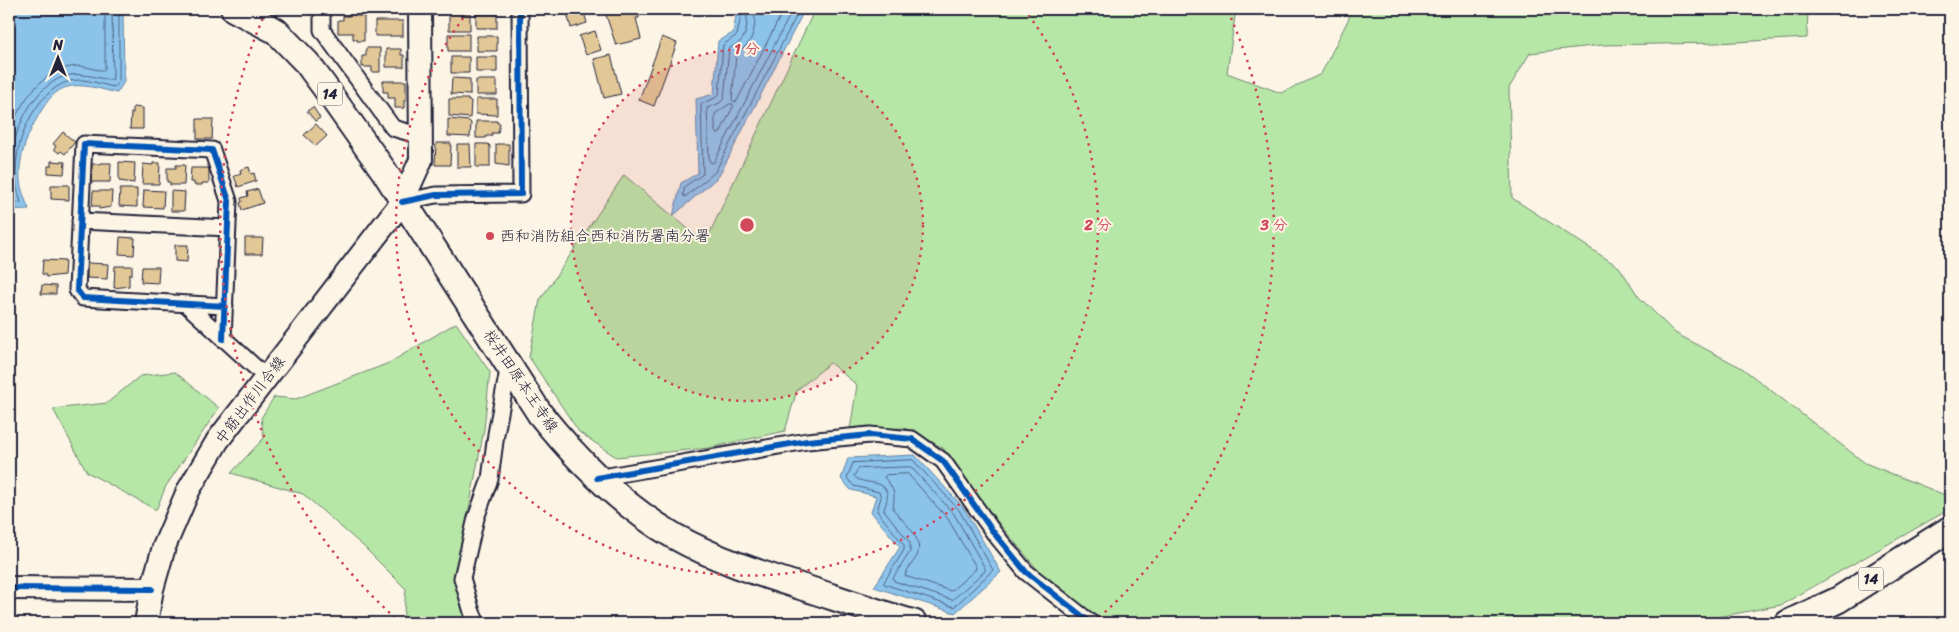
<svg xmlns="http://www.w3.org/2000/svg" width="1959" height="632" font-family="Sriracha,'Klee One',sans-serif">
<rect width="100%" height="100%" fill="#fcf5e5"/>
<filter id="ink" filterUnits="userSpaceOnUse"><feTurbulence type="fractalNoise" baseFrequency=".02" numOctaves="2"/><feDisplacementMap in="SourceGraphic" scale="10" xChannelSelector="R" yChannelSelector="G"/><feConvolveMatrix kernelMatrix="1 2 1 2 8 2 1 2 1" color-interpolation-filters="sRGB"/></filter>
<g filter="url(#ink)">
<path fill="#b7e7a6" stroke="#6c8470" d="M 815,9 L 1236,9 L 1227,73 L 1281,93 L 1321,74 L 1349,18 L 1349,9 L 1808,9 L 1807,38 L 1717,43 L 1602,45 L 1530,53 L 1509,88 L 1512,198 L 1619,267 L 1639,297 L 1675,333 L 1742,368 L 1865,463 L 1950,497 L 1950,509 L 1781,605 L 1686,623 L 1107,623 L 1048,582 L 997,521 L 943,448 L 904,428 L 850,430 L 857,385 L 830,363 L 797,390 L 785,431 L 709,448 L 616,457 L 579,432 L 529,357 L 540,300 L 624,175 L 705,243 Z
M 456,323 L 490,372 L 484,429 L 456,578 L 473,623 L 403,623 L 406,589 L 363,546 L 303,494 L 231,473 L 264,438 L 261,418 L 274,397 L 296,399 L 389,363 Z
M 175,372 L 219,408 L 166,486 L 156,510 L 87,472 L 53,409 L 107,403 L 140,376 Z"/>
<path fill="#8cc3eb" stroke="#6283a5" d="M 9,9 L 123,9 L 124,82 L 117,93 C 100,89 80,82 64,88 C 52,93 46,103 40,113 C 27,134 16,162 21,187 C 23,194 26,202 29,209 L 9,210 Z
M 733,9 L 805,9 L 719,176 L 673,216 L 681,183 L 698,173 L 696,99 L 714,94 L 718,41 L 733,33 L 736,16 Z
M 915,455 L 963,507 L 1001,572 L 955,613 L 874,587 L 900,547 L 871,512 L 876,496 L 851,490 L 841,479 L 848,458 Z"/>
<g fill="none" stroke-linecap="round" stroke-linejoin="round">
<path stroke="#4c6281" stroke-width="1" d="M 738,9 L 741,16 L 737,35 L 723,45 L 719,95 L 715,98 L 701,104 L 703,174 L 685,186 L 683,195 L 685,197 L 715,172 L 800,9
M 745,9 C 749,17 747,36 740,42 C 737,45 732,46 729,49 L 724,98 L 720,103 L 707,108 L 709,160 L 711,163 L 714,162 L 793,9
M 754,9 C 757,19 754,38 746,46 C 743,49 739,51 736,54 L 732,100 L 734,102 L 737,101 L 784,9
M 730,104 L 733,104 L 733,107 L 720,133 L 717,134 L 715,132 L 715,114 Z
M 9,131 C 22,101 42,68 78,66 C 87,66 96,71 105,70 L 105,9
M 9,199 L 13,197 C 2,159 22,97 58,79 C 75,70 93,77 110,80 L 113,79 L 112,9
M 9,205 L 21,203 C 20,198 18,193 17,188 C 15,180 16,167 17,158 C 20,128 45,79 80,80 C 91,80 103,85 114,87 L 119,81 L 119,9
M 913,460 L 959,510 L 993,570 L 954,607 L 884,584 L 884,582 L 904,550 L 904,545 L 877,511 L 881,497 L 879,492 L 854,486 L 847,478 L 853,463 Z
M 911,467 L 954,514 L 985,568 L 985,571 L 952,600 L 894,581 L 893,578 L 910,552 L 910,543 L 884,510 C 885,505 888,500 887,494 C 885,478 862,486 854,476 L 858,469 Z
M 908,474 L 948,519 L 976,567 L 975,570 L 951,591 L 905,576 C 907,569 913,563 917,556 C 925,538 902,521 893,509 C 895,492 895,491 884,477 L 886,475 Z"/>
</g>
<path fill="#e2c797" stroke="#22223b" d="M 566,9 L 583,9 L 587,23 L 571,28 Z
M 604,9 L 641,9 L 638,9 L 639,18 L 636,18 L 641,39 L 616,45 Z
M 349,13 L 357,13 L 357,16 L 364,16 L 364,41 L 357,41 L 357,39 L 353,39 L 353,33 L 338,33 L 338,20 L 343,20 L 343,16 L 349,16 Z
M 449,13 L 470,13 L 470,30 L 449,30 Z
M 476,14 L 497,14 L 497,28 L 476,28 Z
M 375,21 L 403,21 L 403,36 L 375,36 Z
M 595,31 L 601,50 L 586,55 L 579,36 Z
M 448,34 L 469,34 L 469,51 L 448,51 Z
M 477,36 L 497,36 L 497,51 L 477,51 Z
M 662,37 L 677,43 L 654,106 L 639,100 Z
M 366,48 L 380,48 L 380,72 L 372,72 L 372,67 L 362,67 L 362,56 L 366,56 Z
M 386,49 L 401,49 L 401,55 L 404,55 L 404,67 L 386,67 Z
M 611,55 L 621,94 L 604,98 L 594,59 Z
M 451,57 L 469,57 L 469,73 L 451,73 Z
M 476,57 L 497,57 L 497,72 L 476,72 Z
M 452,78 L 470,79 L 470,95 L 451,94 Z
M 476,80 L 497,80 L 497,95 L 476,95 Z
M 383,81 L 406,81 L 406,100 L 404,100 L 404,108 L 395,108 L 395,98 L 388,98 L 388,92 L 383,92 Z
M 449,99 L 468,99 L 468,101 L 471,101 L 470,118 L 449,116 Z
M 476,99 L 497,99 L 497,115 L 476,114 Z
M 133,107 L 143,108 L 143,129 L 130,129 L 131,113 L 133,113 Z
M 313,107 L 320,118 L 315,121 L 307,111 Z
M 197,119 L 213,119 L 212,139 L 197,139 Z
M 448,119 L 469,121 L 471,123 L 470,137 L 448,136 Z
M 476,121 L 497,121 L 497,123 L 500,123 L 498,133 L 492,133 L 492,136 L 486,136 L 486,138 L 476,138 Z
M 316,124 L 327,136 L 316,146 L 304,135 Z
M 63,132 L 75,142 L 65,154 L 61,151 L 59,153 L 54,149 L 56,146 L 53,144 Z
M 436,143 L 451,143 L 450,165 L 435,165 Z
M 457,144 L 470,144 L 471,167 L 457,167 Z
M 476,144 L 488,144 L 490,146 L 490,167 L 476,167 Z
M 496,144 L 509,144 L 509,166 L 496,164 Z
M 51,161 L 65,162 L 64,174 L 48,173 L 48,166 L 51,166 Z
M 119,162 L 135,163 L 134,183 L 119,181 Z
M 100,163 L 111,163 L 110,182 L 91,182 L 92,164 L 100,164 Z
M 153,163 L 160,163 L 159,184 L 142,184 L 143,164 L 153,165 Z
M 176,165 L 185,165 L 184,185 L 170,185 L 170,182 L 167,182 L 167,168 L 176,168 Z
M 249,167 L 251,174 L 254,173 L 256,181 L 238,187 L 234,176 L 241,174 L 240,170 Z
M 191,168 L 209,168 L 209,183 L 202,183 L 202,185 L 194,185 L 194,182 L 190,182 Z
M 51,185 L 69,185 L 69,200 L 51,199 Z
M 120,189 L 137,189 L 137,207 L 119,206 Z
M 258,189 L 263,203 L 242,210 L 240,203 L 242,202 L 241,198 L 248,196 L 247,192 Z
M 144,190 L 164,191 L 163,208 L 143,207 Z
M 93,191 L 112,191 L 111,207 L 99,209 L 99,206 L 92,206 Z
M 171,191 L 185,192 L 184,211 L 171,211 Z
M 120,237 L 135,238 L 134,255 L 119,254 Z
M 245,238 L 263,238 L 262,254 L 245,254 Z
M 175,245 L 188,245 L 187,262 L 175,261 Z
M 43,260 L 65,261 L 64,275 L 46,277 L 46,275 L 42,274 Z
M 87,263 L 108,264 L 107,279 L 87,278 Z
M 115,266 L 132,266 L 132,274 L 129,274 L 129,286 L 114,288 Z
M 142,267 L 159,267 L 158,283 L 141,282 Z
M 42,285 L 56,286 L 56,294 L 41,294 Z"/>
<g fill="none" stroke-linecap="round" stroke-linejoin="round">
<g stroke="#22223b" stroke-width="19">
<path id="street" d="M 322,9 L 322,30 L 393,128 L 421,136
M 402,202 L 436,195 L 521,194 L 520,9
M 80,221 L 228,228
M 187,305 L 267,378
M 223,339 L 229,201 L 212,150 L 84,144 L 77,290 L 83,298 L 225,306
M 597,478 L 807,441 L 870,435 L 912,439 L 943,461 L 994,533 L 1026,572 L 1091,623
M 477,623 L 472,612 L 462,578 L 476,518 L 490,479 L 496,434 L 509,365"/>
</g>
<g stroke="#22223b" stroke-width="26">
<path id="secondary" d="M 9,588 L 152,589
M 146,623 L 152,589 L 164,547 L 188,491 L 218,440 L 402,202 L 421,160 L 420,9"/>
</g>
<g stroke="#22223b" stroke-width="29">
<path id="primary" d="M 234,9 L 276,31 L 307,63 L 324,86 L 384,171 L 540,414 C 577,460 622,506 674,536 C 715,559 758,573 802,587 C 839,599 876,612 914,623
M 1788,623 L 1838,600 L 1950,529"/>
</g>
<use href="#street" stroke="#fcf5e5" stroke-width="15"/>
<use href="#secondary" stroke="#fcf5e5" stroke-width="22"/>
<use href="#primary" stroke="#fcf5e5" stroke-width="25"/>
<g stroke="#fcf5e5" stroke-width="9">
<path id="cycleway" d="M 402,202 L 436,195 L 521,194 L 520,9
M 223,339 L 229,201 L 212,150 L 84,144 L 77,290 L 83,298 L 225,306
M 597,478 L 807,441 L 870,435 L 912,439 L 943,461 L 994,533 L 1026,572 L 1091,623
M 9,588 L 152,589"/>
</g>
<use href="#cycleway" stroke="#0057b8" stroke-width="6"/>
</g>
</g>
<circle cx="747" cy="225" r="176" fill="#d1495b" fill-opacity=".12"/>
<g fill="none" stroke="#d1495b" stroke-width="2.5" stroke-dasharray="2.5 5">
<circle cx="747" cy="225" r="176"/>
<path d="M1024 9A351 351 0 1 1 470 9"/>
<path d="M401 623A527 527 0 0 1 266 11M1228 11A527 527 0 0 1 1093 623"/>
</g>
<circle fill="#d1495b" stroke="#fcf5e5" stroke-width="2" cx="490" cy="236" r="5"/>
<g text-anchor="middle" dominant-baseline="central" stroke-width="4" stroke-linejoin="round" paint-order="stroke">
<g fill="#fcf5e5" stroke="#63616e" stroke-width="1">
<rect x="317.5" y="82.5" width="25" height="23" rx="4"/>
<rect x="1858.5" y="567.5" width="25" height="23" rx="4"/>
</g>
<g font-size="14" font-weight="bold" fill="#22223b">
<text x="330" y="94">14</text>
<text x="1871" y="579">14</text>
</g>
<g font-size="15" fill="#22223b" stroke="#fcf5e5" text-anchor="start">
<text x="500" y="236">西和消防組合西和消防署南分署</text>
</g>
<g font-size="15" fill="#22223b" stroke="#fcf5e5">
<text transform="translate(521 381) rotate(56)">桜井田原本王寺線</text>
<text transform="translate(250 400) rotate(-53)">中筋出作川合線</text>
</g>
</g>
<circle cx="747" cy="225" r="8" fill="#d1495b" stroke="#fcf5e5" stroke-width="2.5"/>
<g font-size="15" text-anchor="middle" font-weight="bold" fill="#d1495b" stroke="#fcf5e5" stroke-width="4" stroke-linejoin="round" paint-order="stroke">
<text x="747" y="54">1 分</text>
<text x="1098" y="230">2 分</text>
<text x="1274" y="230">3 分</text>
</g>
<rect width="1959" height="632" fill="none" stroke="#fcf5e5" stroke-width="30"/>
<rect x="15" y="15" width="1929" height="602" fill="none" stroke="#22223b" stroke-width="2" filter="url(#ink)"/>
<g transform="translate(58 58)" stroke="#fcf5e5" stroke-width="4" paint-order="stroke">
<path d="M0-4L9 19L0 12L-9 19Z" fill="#22223b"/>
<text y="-8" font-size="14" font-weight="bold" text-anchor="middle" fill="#22223b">N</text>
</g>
</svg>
